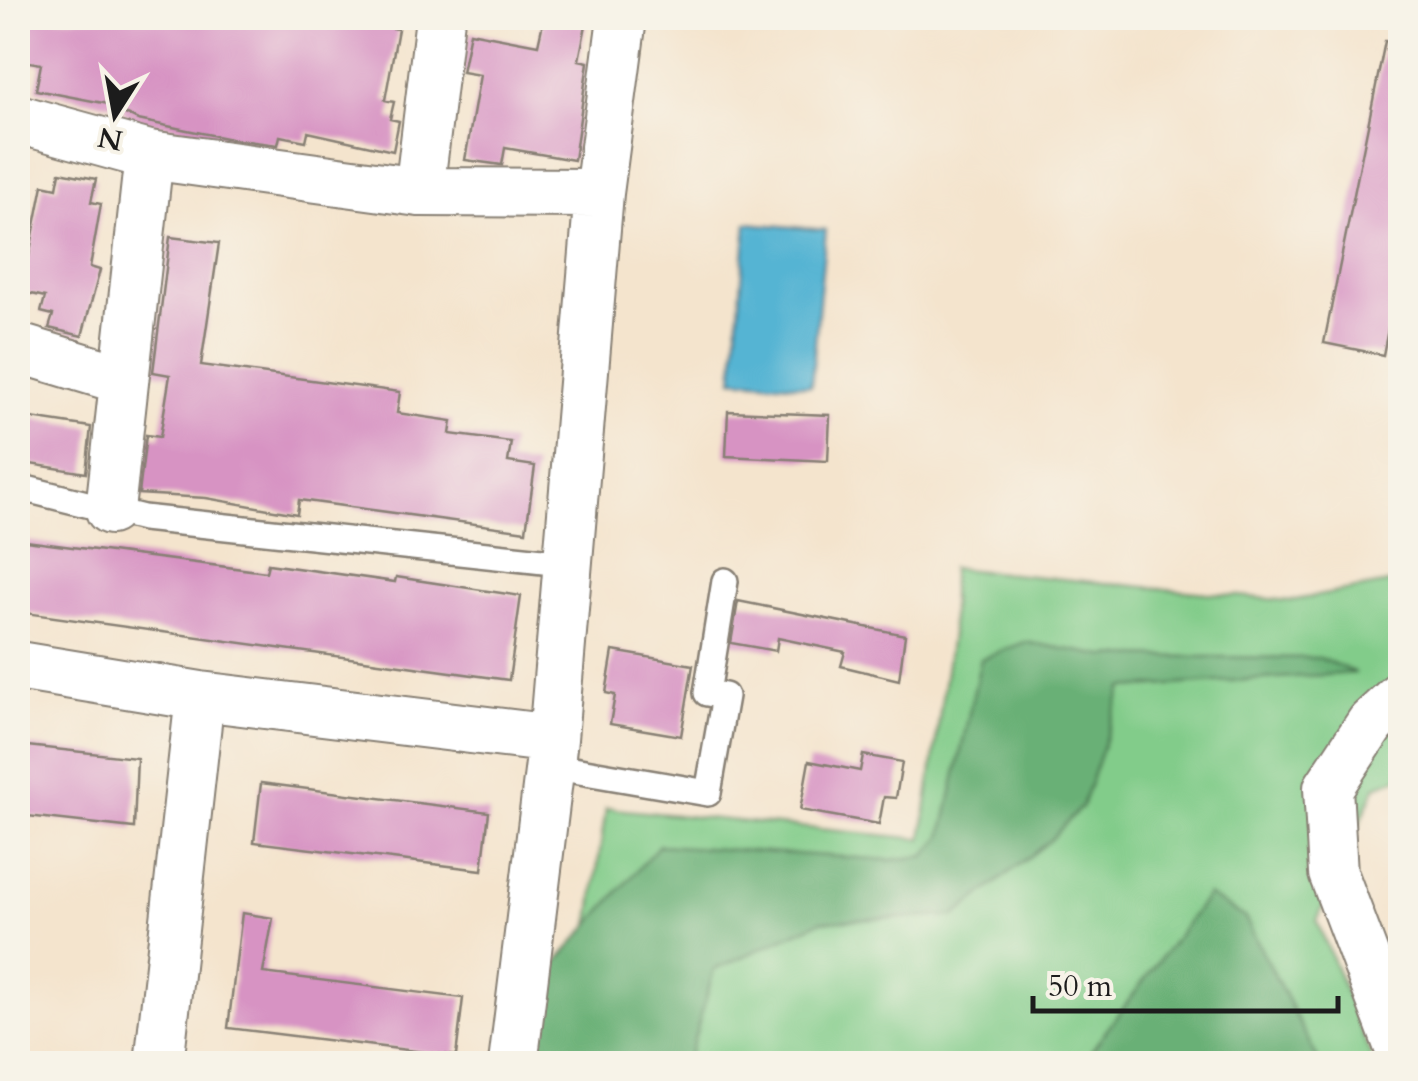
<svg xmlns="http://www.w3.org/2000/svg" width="1418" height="1081" font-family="Cardo,serif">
<rect width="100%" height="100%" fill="#f7f3e8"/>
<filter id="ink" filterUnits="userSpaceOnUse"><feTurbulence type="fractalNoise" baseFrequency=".01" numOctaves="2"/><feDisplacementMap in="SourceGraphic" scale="20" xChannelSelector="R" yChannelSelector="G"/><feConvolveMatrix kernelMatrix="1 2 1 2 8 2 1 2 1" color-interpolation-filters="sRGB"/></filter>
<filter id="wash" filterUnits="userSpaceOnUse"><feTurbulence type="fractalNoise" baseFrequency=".0048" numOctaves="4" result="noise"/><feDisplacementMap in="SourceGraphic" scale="40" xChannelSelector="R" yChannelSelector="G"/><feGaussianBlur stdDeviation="2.25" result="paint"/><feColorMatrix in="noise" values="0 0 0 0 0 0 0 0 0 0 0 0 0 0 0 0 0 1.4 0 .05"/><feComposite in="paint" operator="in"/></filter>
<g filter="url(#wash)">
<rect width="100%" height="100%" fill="#f4e4cd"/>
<path fill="#82cc8a" stroke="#4f7453" stroke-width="2.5" d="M 951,568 L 1290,601 L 1400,581 L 1400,777 L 1376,786 L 1317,921 L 1374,1063 L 570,1064 L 606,808 L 922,839 L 951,635 Z"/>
<path fill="#69b076" stroke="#426649" stroke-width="2.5" d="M 1025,642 L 1105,656 L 1320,658 L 1356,673 L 1123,688 L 1082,806 L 1050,840 L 955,916 L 821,921 L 714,970 L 687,1063 L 539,1063 L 538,984 L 659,845 L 890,860 L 925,856 L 942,837 L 981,659 Z
M 1208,895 L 1245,918 L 1320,1063 L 1082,1063 Z"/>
<path fill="#55b4d3" stroke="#386878" stroke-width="2.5" d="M 747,223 L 826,230 L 811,386 L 733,379 Z"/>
<g id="blocks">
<path fill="#d793c3" d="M 18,18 L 287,18 L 319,23 L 320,18 L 334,18 L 398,29 L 385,100 L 394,102 L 390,119 L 399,121 L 393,151 L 308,132 L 306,141 L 280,136 L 278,145 L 231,139 L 138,120 L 123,113 L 124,107 L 36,90 L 41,64 L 18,60 Z
M 544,18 L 586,25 L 579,60 L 588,62 L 574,160 L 505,148 L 502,165 L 465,160 L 480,75 L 462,72 L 470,32 L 538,45 Z
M 1385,41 L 1400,42 L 1400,267 L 1383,355 L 1324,343 Z
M 60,172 L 96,179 L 91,202 L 101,204 L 90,267 L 100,270 L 82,336 L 49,328 L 53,315 L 41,312 L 45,297 L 18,291 L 18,254 L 29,256 L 43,185 L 57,188 Z
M 170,237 L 219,243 L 201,365 L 400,392 L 397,413 L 452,421 L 450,434 L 511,442 L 508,462 L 535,466 L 526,531 L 299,500 L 297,514 L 206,498 L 139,494 L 146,435 L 160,437 L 170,375 L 153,372 Z
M 728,411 L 830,415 L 828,461 L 726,456 Z
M 18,416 L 91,427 L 86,473 L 18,462 Z
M 18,540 L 266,572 L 268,564 L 395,582 L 396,577 L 521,596 L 509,680 L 18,612 Z
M 738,601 L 905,635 L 899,680 L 841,666 L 845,652 L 778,638 L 776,651 L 731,643 Z
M 613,651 L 693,665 L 681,736 L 610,724 L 615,695 L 606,693 Z
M 18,745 L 137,758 L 134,828 L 18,815 Z
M 863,755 L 902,762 L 896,798 L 884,797 L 879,824 L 800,810 L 809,761 L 860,771 Z
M 261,783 L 489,812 L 482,870 L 254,842 Z
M 242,913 L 273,918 L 263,973 L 463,998 L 456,1056 L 228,1028 Z"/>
</g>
</g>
<g filter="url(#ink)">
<use href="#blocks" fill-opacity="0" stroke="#888074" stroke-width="2.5"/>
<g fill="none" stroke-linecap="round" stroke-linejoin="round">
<g stroke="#888074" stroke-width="30">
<path id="lane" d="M 18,487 L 143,518 L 571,564
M 550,766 L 708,793 L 725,696 L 707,693 L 725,581"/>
</g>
<g stroke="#888074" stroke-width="52">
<path id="street" d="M 18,119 L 149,155 L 419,192 L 599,193
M 419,192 L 440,18
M 18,348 L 124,380
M 110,510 L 149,155
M 18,666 L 200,696 L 553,739
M 1400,696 L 1371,723 L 1328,788 L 1333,873 L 1400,1050
M 159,1064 L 200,696
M 513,1064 L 553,739 L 599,193 L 622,18"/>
</g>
<use href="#lane" stroke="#fff" stroke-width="25"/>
<use href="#street" stroke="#fff" stroke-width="48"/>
</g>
</g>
<rect width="1418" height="1081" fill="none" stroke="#f7f3e8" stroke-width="60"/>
<g transform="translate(115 115) rotate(191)" stroke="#f7f3e8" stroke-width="8" paint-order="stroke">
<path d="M0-8L18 38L0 25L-18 38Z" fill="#1c1c1c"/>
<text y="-15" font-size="28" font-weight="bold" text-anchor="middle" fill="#1c1c1c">N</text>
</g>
<path d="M1033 996v15h305v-15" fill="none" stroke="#1c1c1c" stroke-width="5"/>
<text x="1048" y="996" font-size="30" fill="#1c1c1c" stroke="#f7f3e8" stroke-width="8" paint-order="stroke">50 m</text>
</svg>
